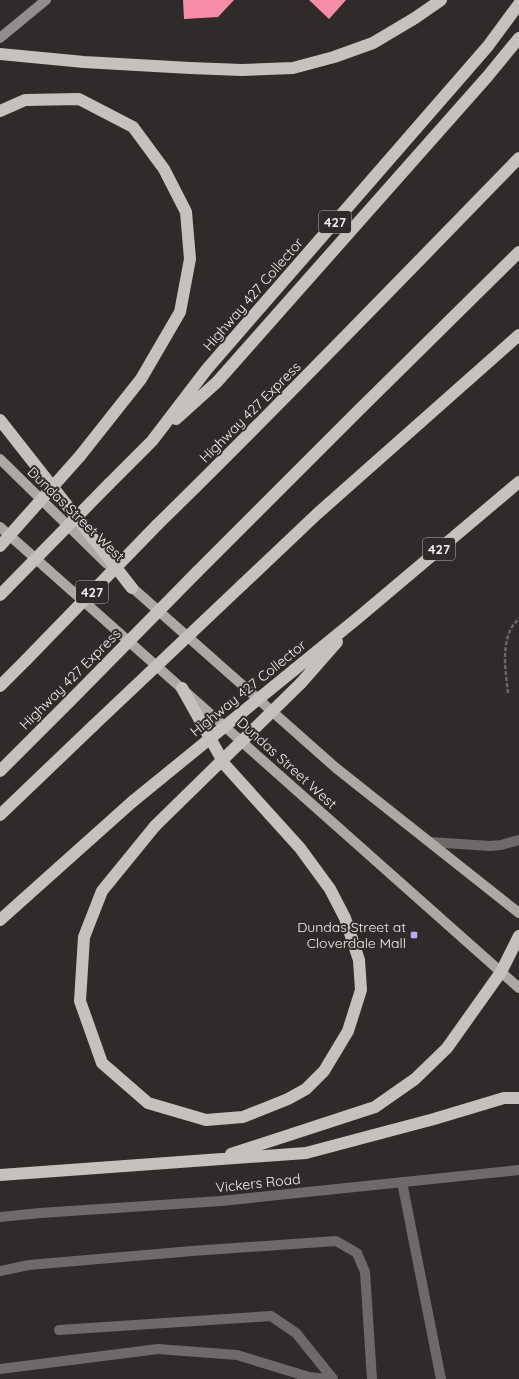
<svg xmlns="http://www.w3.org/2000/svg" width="519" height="1379" font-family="Quicksand,sans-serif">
<rect width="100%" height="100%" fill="#302b2b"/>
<path fill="#f68da8" d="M 183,0 L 234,0 L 218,17 L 184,19 Z
M 309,0 L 346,0 L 329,19 Z"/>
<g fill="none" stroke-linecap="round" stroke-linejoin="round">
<path stroke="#6c6867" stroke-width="2.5" stroke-dasharray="4 2" stroke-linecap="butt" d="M 508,693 C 506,674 502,652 509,633 C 511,627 515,623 519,618"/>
<path stroke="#6d6a69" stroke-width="10" d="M 430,842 L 490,846 L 501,845 L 519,840
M 402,1182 L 441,1379
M 0,1271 L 29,1265 L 192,1251 L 336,1241 L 357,1253 L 365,1272 L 372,1379
M 59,1330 L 271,1316 L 296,1333 L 333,1379
M 0,1369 L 158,1349 L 237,1355 L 309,1377 L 327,1379"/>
<path stroke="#6d6a69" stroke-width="10" d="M 0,1217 L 40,1213 L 221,1201 L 519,1170"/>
<path stroke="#918d8c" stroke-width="10" d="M 0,38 L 46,0"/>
<path stroke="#ada8a6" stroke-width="10" d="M 0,459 L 107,564
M 0,527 L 519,988
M 127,583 L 336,768 L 519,913"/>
<path stroke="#c6c0be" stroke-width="12" d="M 0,54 L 84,62 L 190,68 L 242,70 L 293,68 L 334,57 L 373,43 L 415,18 L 441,0
M 0,111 L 25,100 L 79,99 L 133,127 L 164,169 L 186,212 L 190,259 L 180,312 L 141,379 L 80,456
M 176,419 L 217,382 L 487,77 L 519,38
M 0,420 L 132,588
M 109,484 L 152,441 L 207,369 L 488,46 L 519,4
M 157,525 C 280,405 399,281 519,158
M 197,572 L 358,411 L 519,252
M 242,585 L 317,514 L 519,335
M 294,670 L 359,617 L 519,482
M 301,683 L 337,642
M 0,686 L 26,660
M 0,771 L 69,702
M 0,815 L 93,726
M 155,826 L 102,891 L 84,937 L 80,1001 L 102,1063 L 148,1103 L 206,1120 L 243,1117 L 288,1099 L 306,1089 L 324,1071 L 348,1031 L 361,990 L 359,960 L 345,918 L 330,889 L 300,848 L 225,765 L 182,688
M 0,920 L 132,802
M 231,1154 L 375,1107 L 415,1079 L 447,1048 L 501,972 L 519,936
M 0,1175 L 306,1153 L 434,1119 L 504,1098 L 519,1098"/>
<path stroke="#c6c0be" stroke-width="12" d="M 0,546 L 80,456
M 0,595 L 109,484
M 26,660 L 157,525
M 69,702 L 197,572
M 93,726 L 242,585
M 132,802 L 294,670
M 155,826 L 301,683"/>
</g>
<rect fill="#b6acf8" stroke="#302b2b" stroke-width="1.5" x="410" y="931" width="8" height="8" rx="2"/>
<g text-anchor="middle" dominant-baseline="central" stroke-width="4" stroke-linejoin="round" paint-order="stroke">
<g fill="#302b2b" stroke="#b8b4b4" stroke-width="1">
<rect x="319" y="211" width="32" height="22" rx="3"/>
<rect x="423" y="538" width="32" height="22" rx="3"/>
<rect x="76" y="581" width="32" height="22" rx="3"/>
</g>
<g font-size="13" font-weight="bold" fill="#f2efee">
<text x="335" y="222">427</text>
<text x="439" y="549">427</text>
<text x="92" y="592">427</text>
</g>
<g font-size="14" fill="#f2efee" stroke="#302b2b">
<text transform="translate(253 294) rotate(-49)">Highway 427 Collector</text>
<text transform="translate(250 412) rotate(-45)">Highway 427 Express</text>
<text transform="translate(76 514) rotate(44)">Dundas Street West</text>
<text transform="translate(70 679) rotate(-45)">Highway 427 Express</text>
<text transform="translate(248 688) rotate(-39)">Highway 427 Collector</text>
<text transform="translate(287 763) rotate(42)">Dundas Street West</text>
<text transform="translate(258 1183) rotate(-6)">Vickers Road</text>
</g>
<g font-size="14" fill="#f2efee" stroke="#302b2b" text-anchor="end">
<text x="406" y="927">Dundas Street at<tspan x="406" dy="16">Cloverdale Mall</tspan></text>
</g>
</g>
</svg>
